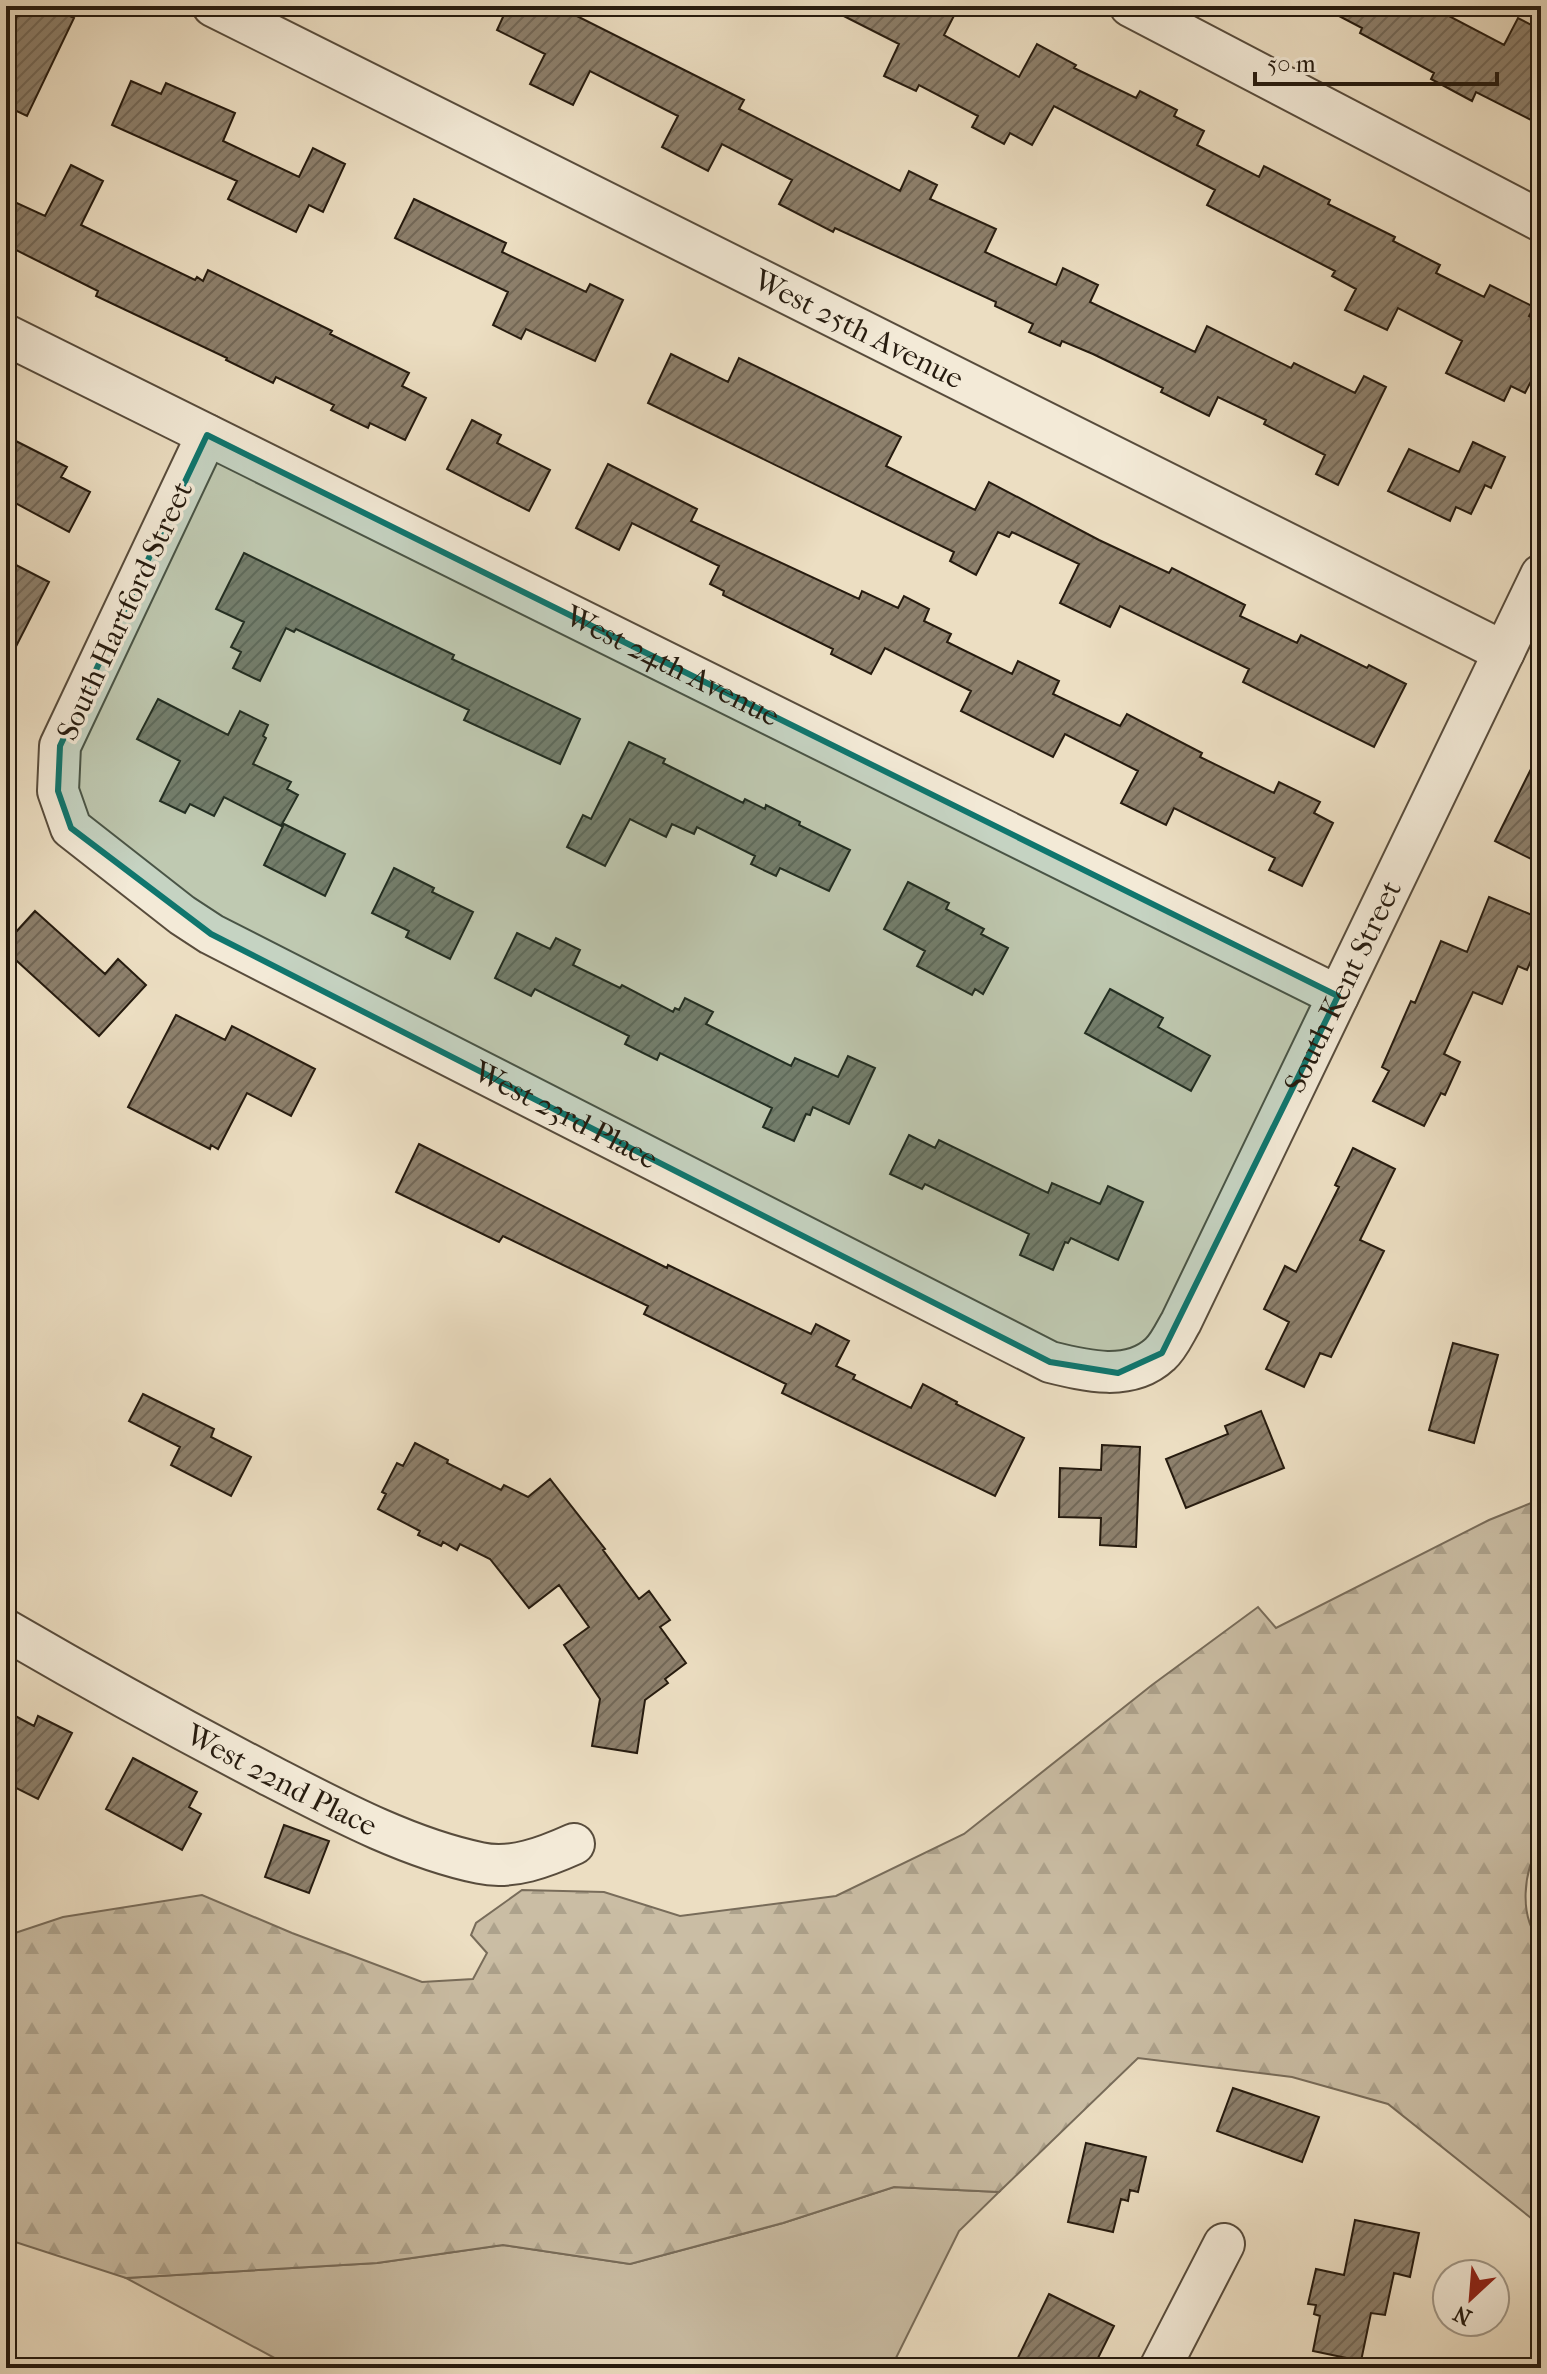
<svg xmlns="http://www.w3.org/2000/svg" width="1547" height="2374" font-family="'IM FELL French Canon',serif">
<defs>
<pattern id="forest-firs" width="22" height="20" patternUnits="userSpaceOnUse" patternTransform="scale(2)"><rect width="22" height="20" fill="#cabda4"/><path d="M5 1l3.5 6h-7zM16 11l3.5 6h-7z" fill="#ada28c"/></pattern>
<pattern id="building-hatch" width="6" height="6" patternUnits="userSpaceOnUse" patternTransform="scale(2)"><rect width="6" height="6" fill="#8d806c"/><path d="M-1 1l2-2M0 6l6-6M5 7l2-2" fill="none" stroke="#736857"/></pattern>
</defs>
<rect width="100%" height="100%" fill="#ecdec2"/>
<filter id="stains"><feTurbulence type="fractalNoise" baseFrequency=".0025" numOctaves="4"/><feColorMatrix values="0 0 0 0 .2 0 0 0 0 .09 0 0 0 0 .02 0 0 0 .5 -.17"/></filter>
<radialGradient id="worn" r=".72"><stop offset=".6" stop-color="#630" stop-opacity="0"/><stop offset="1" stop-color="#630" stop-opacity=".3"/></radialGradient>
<path fill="#cabda4" stroke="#786c5a" stroke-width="2" d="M 894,2187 L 999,2192 L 959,2231 L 891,2368 L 872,2368 L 851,2360 L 801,2368 L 293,2368 L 126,2278 L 377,2263 L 503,2245 L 630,2264 L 783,2223 Z"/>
<path fill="url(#forest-firs)" stroke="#786c5a" stroke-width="2" d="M 1541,1499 L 1541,1842 C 1523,1871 1518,1916 1541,1943 L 1541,2226 L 1388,2104 L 1292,2077 L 1138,2058 L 999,2192 L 894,2187 L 783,2223 L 630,2264 L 503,2245 L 377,2263 L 126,2278 L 6,2239 L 6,1936 L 63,1917 L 202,1895 L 292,1933 L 422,1982 L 473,1979 L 487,1953 L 471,1935 L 476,1923 L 522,1890 L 604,1892 L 680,1916 L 836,1896 L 964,1834 L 1152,1685 L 1258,1607 L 1276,1628 L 1489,1520 Z"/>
<path fill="url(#building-hatch)" stroke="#261b0f" stroke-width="2" d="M 22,6 L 49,6 L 74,18 L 27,116 L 6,106 L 6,39 Z
M 508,6 L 557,6 L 744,100 L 739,109 L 900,191 L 909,171 L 937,185 L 930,199 L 996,229 L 985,252 L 1056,285 L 1063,268 L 1098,285 L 1090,302 L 1195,352 L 1207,326 L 1291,368 L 1294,363 L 1355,393 L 1364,376 L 1386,387 L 1338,485 L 1316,474 L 1325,455 L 1264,424 L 1266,420 L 1218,397 L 1209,416 L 1161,392 L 1163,388 L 1093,354 L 1062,341 L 1060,346 L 1029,332 L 1033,324 L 995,306 L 996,302 L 835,228 L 833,232 L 779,204 L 792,180 L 722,144 L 708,171 L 662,147 L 678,116 L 590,71 L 573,105 L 530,84 L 545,54 L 497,30 Z
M 824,6 L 959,6 L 944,35 L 1019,77 L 1037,44 L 1076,65 L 1074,68 L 1136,98 L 1140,91 L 1177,110 L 1174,116 L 1204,131 L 1197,145 L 1259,177 L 1264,166 L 1330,200 L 1328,204 L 1395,237 L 1393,241 L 1440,265 L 1436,273 L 1484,297 L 1490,285 L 1534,307 L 1529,316 L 1541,322 L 1541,362 L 1525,393 L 1511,386 L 1504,401 L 1446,373 L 1462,341 L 1398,308 L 1387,330 L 1345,310 L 1356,289 L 1332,276 L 1335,271 L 1207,205 L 1215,190 L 1054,106 L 1032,145 L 1010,133 L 1004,144 L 972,127 L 978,116 L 919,85 L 916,91 L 884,76 L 899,44 Z
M 1320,6 L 1430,6 L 1504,45 L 1518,18 L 1541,30 L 1541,125 L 1476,92 L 1472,101 L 1431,79 L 1434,73 L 1360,33 L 1362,28 Z
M 131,81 L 161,94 L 166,83 L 235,113 L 223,141 L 299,177 L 313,148 L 345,164 L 323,212 L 309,205 L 296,232 L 228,199 L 237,181 L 112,125 Z
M 71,165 L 103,181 L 81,225 L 195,280 L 197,277 L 203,281 L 208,270 L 332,331 L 330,334 L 409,373 L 402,386 L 426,398 L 405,440 L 370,423 L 368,428 L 331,410 L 334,405 L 276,377 L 273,383 L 226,360 L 227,358 L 96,296 L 98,291 L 6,245 L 6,198 L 45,216 Z
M 414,199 L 506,243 L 502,252 L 586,292 L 590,284 L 623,300 L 595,361 L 526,329 L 521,339 L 493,325 L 508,292 L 395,238 Z
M 671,354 L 728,382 L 739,358 L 901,437 L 886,466 L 975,510 L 989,482 L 1099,540 L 1169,573 L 1172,568 L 1245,605 L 1240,616 L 1297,643 L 1301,635 L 1367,668 L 1369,665 L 1406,684 L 1374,747 L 1243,682 L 1249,669 L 1120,606 L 1110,627 L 1060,603 L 1079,564 L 1012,532 L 1009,537 L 998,532 L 976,575 L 950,561 L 954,552 L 648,403 Z
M 472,420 L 501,435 L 497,443 L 550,470 L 529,511 L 447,469 Z
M 6,436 L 67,467 L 61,477 L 90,492 L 69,532 L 6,498 Z
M 1473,442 L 1505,457 L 1491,488 L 1485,485 L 1471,514 L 1456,507 L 1450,521 L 1388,491 L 1409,449 L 1459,472 Z
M 608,464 L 697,509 L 691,521 L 859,599 L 862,591 L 898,608 L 904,596 L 929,609 L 924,621 L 951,634 L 947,642 L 1012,674 L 1018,661 L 1059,681 L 1053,694 L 1120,726 L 1127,714 L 1202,753 L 1200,757 L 1274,793 L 1279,782 L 1320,802 L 1314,813 L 1333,823 L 1302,886 L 1269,870 L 1275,858 L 1174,808 L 1166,825 L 1121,803 L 1138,771 L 1065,734 L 1053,757 L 961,711 L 971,691 L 885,648 L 871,674 L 831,654 L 833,649 L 723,595 L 724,591 L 710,584 L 719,566 L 632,523 L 619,550 L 576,528 Z
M 244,553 L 454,655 L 452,659 L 580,719 L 560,764 L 464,720 L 469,710 L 296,629 L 294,632 L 286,628 L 260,681 L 233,668 L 241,652 L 231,647 L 244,622 L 216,609 Z
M 14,564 L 49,582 L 6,666 L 6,579 Z
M 158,699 L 228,735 L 240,711 L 268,725 L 263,736 L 266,738 L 253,764 L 291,782 L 287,789 L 298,795 L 281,826 L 224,797 L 214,816 L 190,804 L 185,813 L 160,801 L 180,761 L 137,739 Z
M 629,742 L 665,759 L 663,763 L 743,803 L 745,799 L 765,809 L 766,805 L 800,822 L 799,825 L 850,850 L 829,891 L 780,868 L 776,876 L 751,864 L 755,856 L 697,827 L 694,834 L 672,824 L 666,837 L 630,819 L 605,866 L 567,847 L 583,815 L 591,819 Z
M 1541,749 L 1541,838 L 1531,859 L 1495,841 Z
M 284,824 L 345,854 L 325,896 L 264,865 Z
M 394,868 L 434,888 L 432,892 L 473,912 L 450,959 L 406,937 L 409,931 L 372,913 Z
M 908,882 L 949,903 L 946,909 L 984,929 L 981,934 L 1008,948 L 983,994 L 975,989 L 972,995 L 917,966 L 925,951 L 884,929 Z
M 1489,897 L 1539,918 L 1533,934 L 1541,937 L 1527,970 L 1518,966 L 1502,1004 L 1473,992 L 1444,1054 L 1460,1062 L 1445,1095 L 1441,1093 L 1424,1126 L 1373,1101 L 1389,1071 L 1382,1067 L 1411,1001 L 1415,1003 L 1441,941 L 1467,952 Z
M 35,911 L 105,974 L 118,959 L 146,985 L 99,1036 L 6,951 L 6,943 Z
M 517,933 L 550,949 L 556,938 L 580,950 L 573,965 L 620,988 L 622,985 L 673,1012 L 675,1008 L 679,1010 L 685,998 L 713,1012 L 706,1024 L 791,1066 L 795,1058 L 838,1077 L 848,1056 L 875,1068 L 849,1124 L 813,1107 L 810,1115 L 806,1114 L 794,1141 L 763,1127 L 772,1108 L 660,1053 L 657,1060 L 625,1044 L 629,1036 L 535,989 L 531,996 L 495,978 Z
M 1110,989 L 1163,1018 L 1158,1027 L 1210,1056 L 1191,1091 L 1085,1033 Z
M 176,1015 L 225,1040 L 232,1026 L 315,1069 L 291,1116 L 247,1093 L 218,1149 L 211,1145 L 210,1149 L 128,1107 Z
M 909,1135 L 935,1148 L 939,1140 L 1048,1193 L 1052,1183 L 1100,1204 L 1108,1186 L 1143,1202 L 1118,1260 L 1071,1238 L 1068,1243 L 1065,1242 L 1053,1270 L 1020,1255 L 1029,1234 L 925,1184 L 922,1189 L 890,1174 Z
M 419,1144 L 667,1268 L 668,1265 L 811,1334 L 816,1324 L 849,1341 L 836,1366 L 855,1375 L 853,1379 L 911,1408 L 923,1384 L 957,1402 L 956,1404 L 1024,1438 L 995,1496 L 782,1393 L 786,1384 L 644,1314 L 648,1306 L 503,1236 L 499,1242 L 396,1192 Z
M 1353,1148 L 1395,1169 L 1360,1240 L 1384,1251 L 1331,1357 L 1320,1353 L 1304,1387 L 1266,1369 L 1289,1322 L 1264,1309 L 1285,1266 L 1296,1272 L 1339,1187 L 1335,1185 Z
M 1453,1343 L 1498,1355 L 1474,1443 L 1429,1430 Z
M 143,1394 L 214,1429 L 211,1437 L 251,1457 L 231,1496 L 171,1465 L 180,1447 L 129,1421 Z
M 1261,1411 L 1284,1468 L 1186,1508 L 1166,1459 L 1228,1434 L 1225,1426 Z
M 415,1443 L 448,1460 L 447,1463 L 501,1490 L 504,1485 L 528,1497 L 550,1479 L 605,1549 L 603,1550 L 639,1599 L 649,1591 L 670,1620 L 660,1627 L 686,1663 L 665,1679 L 668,1683 L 645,1700 L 637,1753 L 592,1746 L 600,1699 L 564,1645 L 589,1627 L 559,1585 L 529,1608 L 490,1559 L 460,1544 L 457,1550 L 443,1542 L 441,1546 L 418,1535 L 420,1531 L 378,1509 L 386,1494 L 382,1492 L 397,1463 L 403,1466 Z
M 1102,1445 L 1140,1447 L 1136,1547 L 1100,1545 L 1101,1518 L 1059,1517 L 1060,1468 L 1101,1470 Z
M 6,1711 L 34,1726 L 38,1716 L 72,1733 L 38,1799 L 6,1783 Z
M 133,1758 L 197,1792 L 189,1807 L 201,1814 L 182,1850 L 106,1809 Z
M 284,1825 L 329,1841 L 309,1893 L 265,1877 Z
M 1233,2088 L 1319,2117 L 1302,2162 L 1217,2131 Z
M 1086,2143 L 1146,2157 L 1138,2192 L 1130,2190 L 1128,2201 L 1121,2199 L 1113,2232 L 1068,2222 Z
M 1355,2220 L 1419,2233 L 1410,2277 L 1394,2273 L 1385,2315 L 1371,2313 L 1361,2361 L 1313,2351 L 1320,2316 L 1314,2314 L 1316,2305 L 1308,2304 L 1316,2269 L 1344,2275 Z
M 1049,2294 L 1114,2326 L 1093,2368 L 1013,2368 Z"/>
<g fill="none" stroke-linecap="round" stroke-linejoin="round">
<g stroke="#584c3c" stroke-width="44">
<g id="minor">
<path id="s1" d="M 213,6 L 1504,652"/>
<path d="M 1130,6 L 1541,221"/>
<path id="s2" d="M 6,335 L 1338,996"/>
<path id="s3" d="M 207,435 L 60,746 L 58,791 L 71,828 L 182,915 L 211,934 L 1050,1362 C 1086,1371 1130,1382 1160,1354 C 1169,1346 1175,1332 1181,1322 L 1541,575"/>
<path id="s4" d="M 6,1630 C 92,1680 179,1728 267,1774 C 333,1808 407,1848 480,1863 C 512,1870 545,1857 574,1844"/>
<path d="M 1160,2368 L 1224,2244"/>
</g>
</g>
<use href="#minor" stroke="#f3ead7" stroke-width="40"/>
</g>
<path fill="#0f766e" fill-opacity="0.2" stroke="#0f766e" stroke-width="6" stroke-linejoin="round" d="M 207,435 L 1338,996 L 1162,1353 L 1118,1373 L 1050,1362 L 211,934 L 71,828 L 58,791 L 60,746 Z"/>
<g text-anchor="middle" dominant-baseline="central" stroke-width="7" stroke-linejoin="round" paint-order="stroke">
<g font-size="30" fill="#261b0f" stroke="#f3ead7">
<text stroke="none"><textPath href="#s1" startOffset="722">West 25th Avenue</textPath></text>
<text transform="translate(125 611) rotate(-65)">South Hartford Street</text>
<text stroke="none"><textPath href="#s2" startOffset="744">West 24th Avenue</textPath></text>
<text stroke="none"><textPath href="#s3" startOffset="2072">South Kent Street</textPath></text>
<text stroke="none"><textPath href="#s3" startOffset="1002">West 23rd Place</textPath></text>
<text stroke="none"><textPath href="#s4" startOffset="314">West 22nd Place</textPath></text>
</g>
</g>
<rect width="1547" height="2374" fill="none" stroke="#ecdec2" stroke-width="32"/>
<rect x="8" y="8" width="1531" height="2358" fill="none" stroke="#261b0f" stroke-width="4"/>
<rect x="16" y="16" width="1515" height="2342" fill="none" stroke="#261b0f" stroke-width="2"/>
<g transform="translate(1471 2298) rotate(206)"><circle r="38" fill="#f3ead7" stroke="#a19787" stroke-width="2"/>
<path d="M0-6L14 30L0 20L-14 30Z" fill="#8f2418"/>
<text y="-12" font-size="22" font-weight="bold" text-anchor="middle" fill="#261b0f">N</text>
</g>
<path d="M1255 72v12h242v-12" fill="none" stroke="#261b0f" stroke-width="4"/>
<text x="1267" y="72" font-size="24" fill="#261b0f" stroke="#f3ead7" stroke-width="6" paint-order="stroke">50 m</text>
<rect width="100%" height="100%" filter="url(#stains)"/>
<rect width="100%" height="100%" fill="url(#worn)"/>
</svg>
